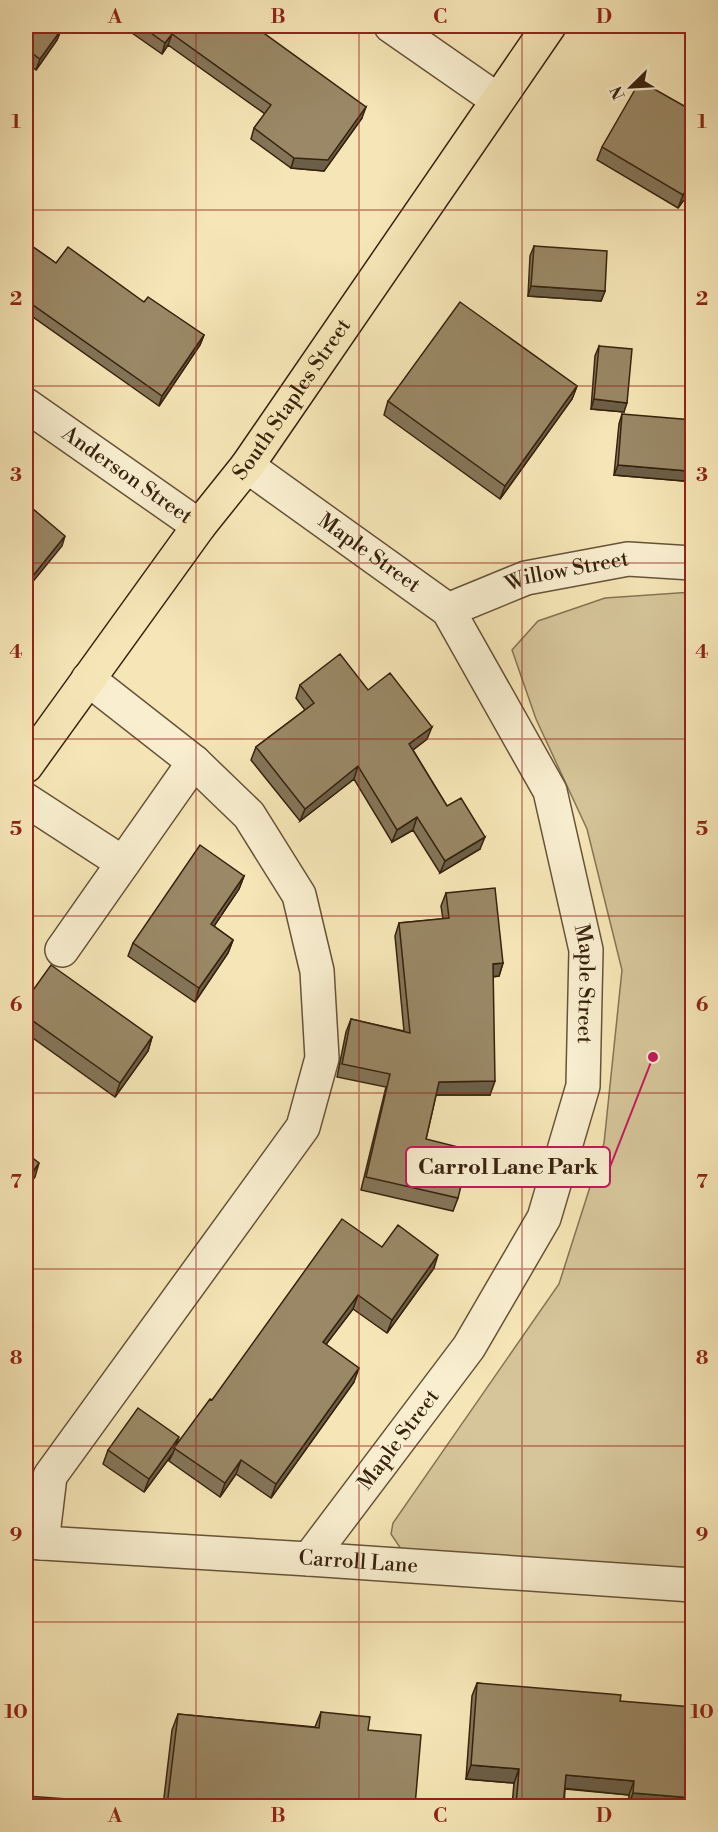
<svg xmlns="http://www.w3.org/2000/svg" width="718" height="1832" font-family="'Libre Bodoni',serif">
<rect width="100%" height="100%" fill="#f6e6b7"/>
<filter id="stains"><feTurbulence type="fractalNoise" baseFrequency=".00333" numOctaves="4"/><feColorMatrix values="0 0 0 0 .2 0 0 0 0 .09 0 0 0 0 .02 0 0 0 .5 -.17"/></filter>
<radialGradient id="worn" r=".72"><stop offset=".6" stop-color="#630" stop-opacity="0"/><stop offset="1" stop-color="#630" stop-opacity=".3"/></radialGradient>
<path fill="#d6c59a" stroke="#867454" stroke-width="1.5" d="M 692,592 L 692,1571 L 401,1549 L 391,1534 L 393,1523 L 559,1284 L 604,1143 L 622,970 L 587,829 L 536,719 L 512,650 L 538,621 L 605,598 Z"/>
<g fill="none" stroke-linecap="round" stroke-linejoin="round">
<g stroke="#675338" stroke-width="36">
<g id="minor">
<path d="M 391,26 L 496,99"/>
<path id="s1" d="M 26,405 L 199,526"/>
<path id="s2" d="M 247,466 L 448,610 L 550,791 L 586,950 L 583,1086 L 544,1218 L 469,1347 L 309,1559"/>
<path id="s3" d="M 448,610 L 526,578 L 628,559 L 692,563"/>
<path d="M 26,800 L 123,863"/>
<path d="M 62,950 L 194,762"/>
<path id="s4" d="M 26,1542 L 309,1559 L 692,1585"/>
<path d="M 42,1543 L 50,1476 L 303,1127 L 322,1058 L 317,971 L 299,895 L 249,815 L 194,762 L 88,679"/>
</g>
</g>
<g stroke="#37220e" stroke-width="36">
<g id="major">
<path id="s5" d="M 26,766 L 199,526 L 247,466 L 549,26"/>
</g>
</g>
<use href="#minor" stroke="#f9efd0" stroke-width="33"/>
<use href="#major" stroke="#f6e6b7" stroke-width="33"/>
</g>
<path fill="#847558" stroke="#37220e" stroke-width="1.5" d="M 26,26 L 61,30 L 57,40 L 36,70 L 26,62 Z
M 122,26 L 254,26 L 362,118 L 324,171 L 291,168 L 251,139 L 254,128 L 265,114 L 168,45 L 162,54 Z
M 693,111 L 683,201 L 678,208 L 597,160 L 602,147 Z
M 26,242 L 56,263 L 144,302 L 204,335 L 200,345 L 159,406 L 26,312 Z
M 534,246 L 605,291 L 601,301 L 528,296 L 530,256 Z
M 599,346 L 624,412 L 591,409 L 595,356 Z
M 577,386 L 572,399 L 500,499 L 384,415 L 388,401 Z
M 622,414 L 684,481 L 614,475 L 619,424 Z
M 300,685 L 368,690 L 427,739 L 413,750 L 447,806 L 480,849 L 440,873 L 413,830 L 392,842 L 354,779 L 300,821 L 251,760 L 256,747 L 305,710 L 296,698 Z
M 244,876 L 239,889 L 214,926 L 233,940 L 228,953 L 195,1002 L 128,956 L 133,943 Z
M 446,893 L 503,963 L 499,976 L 493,977 L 490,1095 L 436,1095 L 426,1139 L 458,1198 L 453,1211 L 361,1190 L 386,1087 L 337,1077 L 346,1032 L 351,1019 L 404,1031 L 395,936 L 399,923 L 443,919 L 441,906 Z
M 26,1000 L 152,1037 L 148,1051 L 115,1097 L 26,1033 Z
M 382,1247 L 434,1268 L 387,1333 L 353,1309 L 326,1344 L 354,1382 L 271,1498 L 236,1474 L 220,1497 L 169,1461 L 173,1453 L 144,1492 L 103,1464 L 108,1450 L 176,1445 L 212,1400 Z
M 477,1683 L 620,1701 L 693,1806 L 628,1806 L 629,1795 L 565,1789 L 564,1806 L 512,1806 L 514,1783 L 466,1779 L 472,1696 Z
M 321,1712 L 368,1730 L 415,1806 L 163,1806 L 172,1730 L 178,1714 L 315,1727 Z"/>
<path fill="#6c5f47" stroke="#37220e" stroke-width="1.5" d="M 61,30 L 57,40 L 36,70 L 40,59 Z
M 172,34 L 168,45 L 162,54 L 165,43 Z
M 366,107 L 362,118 L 324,171 L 291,168 L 294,158 Z
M 688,187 L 693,188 L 693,201 L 683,201 L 678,208 L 683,195 Z
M 531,286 L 605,291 L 601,301 L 528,296 Z
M 204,335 L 200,345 L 159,406 L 162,396 Z
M 577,386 L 572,399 L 500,499 L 505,486 Z
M 594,399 L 627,403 L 624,412 L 591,409 Z
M 618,465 L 688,471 L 684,481 L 614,475 Z
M 65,536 L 62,546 L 26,590 L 28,582 Z
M 432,727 L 427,739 L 405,756 L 409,744 Z
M 358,766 L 354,779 L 300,821 L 305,809 Z
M 417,817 L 413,830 L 392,842 L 397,830 Z
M 485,837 L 480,849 L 440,873 L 445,861 Z
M 244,876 L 239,889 L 206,938 L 211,924 Z
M 233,940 L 228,953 L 195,1002 L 199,988 Z
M 503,963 L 499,976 L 488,977 L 493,964 Z
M 152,1037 L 148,1051 L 115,1097 L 120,1083 Z
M 495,1081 L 490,1095 L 434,1095 L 439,1082 Z
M 39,1163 L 35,1177 L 26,1189 L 26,1182 Z
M 438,1255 L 434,1268 L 387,1333 L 392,1320 Z
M 358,1295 L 353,1309 L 318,1355 L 323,1342 Z
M 359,1368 L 354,1382 L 271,1498 L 276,1484 Z
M 179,1437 L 173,1453 L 144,1492 L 149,1479 Z
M 241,1460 L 236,1474 L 220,1497 L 225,1483 Z
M 471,1765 L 519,1769 L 514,1783 L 466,1779 Z
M 566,1775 L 634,1781 L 629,1795 L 562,1788 Z
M 633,1793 L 693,1798 L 693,1806 L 628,1806 Z"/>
<path fill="#9a8866" stroke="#37220e" stroke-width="1.5" d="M 26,26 L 55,26 L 61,30 L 40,59 L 26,49 Z
M 141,26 L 254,26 L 366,107 L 328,160 L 294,158 L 254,128 L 271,105 L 172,34 L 165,43 Z
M 640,81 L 693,111 L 693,188 L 688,187 L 683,195 L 602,147 Z
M 26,242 L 56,263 L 68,247 L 144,302 L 148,297 L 204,335 L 162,396 L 26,300 Z
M 534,246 L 607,251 L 605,291 L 531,286 Z
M 460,302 L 577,386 L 505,486 L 388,401 Z
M 599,346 L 632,349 L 627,403 L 594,399 Z
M 622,414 L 693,420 L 688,471 L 618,465 Z
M 26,503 L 65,536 L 28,582 L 26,579 Z
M 340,654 L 368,690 L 390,673 L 432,727 L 409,744 L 447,806 L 461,798 L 485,837 L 445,861 L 417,817 L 397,830 L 358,766 L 305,809 L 256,747 L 314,703 L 300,685 Z
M 200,845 L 244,876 L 211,924 L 233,940 L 199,988 L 133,943 Z
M 495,888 L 503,963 L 493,964 L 495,1081 L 439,1082 L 426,1139 L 470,1150 L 458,1198 L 366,1177 L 390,1074 L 342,1064 L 351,1019 L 410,1033 L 399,923 L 449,918 L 446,893 Z
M 51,965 L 152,1037 L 120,1083 L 26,1016 L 26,1000 Z
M 26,1153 L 39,1163 L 26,1182 Z
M 342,1219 L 382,1247 L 398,1225 L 438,1255 L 392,1320 L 358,1295 L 323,1342 L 359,1368 L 276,1484 L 241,1460 L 225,1483 L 174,1448 L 210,1399 L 212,1400 Z
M 138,1408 L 179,1437 L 149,1479 L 108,1450 Z
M 477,1683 L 621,1695 L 620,1701 L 693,1707 L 693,1798 L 633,1793 L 634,1781 L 566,1775 L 563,1806 L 516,1806 L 519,1769 L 471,1765 Z
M 321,1712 L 370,1717 L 368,1730 L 421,1735 L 415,1806 L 26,1806 L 26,1796 L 167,1806 L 178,1714 L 319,1728 Z"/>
<path fill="none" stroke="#8f2418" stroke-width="1.5" stroke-opacity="0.55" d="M 196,26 L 196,1806M 359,26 L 359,1806M 522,26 L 522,1806M 26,210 L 692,210M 26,386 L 692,386M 26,563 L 692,563M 26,739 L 692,739M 26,916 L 692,916M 26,1093 L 692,1093M 26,1269 L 692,1269M 26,1446 L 692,1446M 26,1622 L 692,1622"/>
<g text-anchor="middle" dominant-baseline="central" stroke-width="4.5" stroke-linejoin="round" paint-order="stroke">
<g font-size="21" fill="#37220e" stroke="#f9efd0">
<text stroke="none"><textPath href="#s5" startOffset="453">South Staples Street</textPath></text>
<text stroke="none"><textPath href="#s1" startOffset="123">Anderson Street</textPath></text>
<text stroke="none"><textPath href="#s2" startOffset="150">Maple Street</textPath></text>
<text stroke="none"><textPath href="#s3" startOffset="126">Willow Street</textPath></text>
<text stroke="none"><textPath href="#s2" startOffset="652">Maple Street</textPath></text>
<text transform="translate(399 1440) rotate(-53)">Maple Street</text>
<text stroke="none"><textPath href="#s4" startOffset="333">Carroll Lane</textPath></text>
</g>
</g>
<path fill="none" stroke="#c2185b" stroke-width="2" d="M653 1057L610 1167"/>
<circle fill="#c2185b" stroke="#f9efd0" stroke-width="2" cx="653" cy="1057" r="6"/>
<rect fill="#f9efd0" stroke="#c2185b" stroke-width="2" x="406" y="1147" width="204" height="40" rx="6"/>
<g font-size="22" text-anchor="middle" font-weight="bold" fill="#37220e">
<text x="508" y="1174">Carrol Lane Park</text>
</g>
<rect width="718" height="1832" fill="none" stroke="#f6e6b7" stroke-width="66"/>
<g transform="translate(631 87) rotate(246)" stroke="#f9efd0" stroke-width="4.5" paint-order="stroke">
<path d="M0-4.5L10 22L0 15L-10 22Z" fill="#37220e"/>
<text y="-9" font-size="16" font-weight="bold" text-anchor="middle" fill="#37220e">N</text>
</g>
<rect x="33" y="33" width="652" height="1766" fill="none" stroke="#8f2418" stroke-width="2"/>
<g font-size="20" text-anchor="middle" font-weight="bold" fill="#8f2418">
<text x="115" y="23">A</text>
<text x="278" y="23">B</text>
<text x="440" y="23">C</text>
<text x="604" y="23">D</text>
<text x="16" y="128">1</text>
<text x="702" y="128">1</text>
<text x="16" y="305">2</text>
<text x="702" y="305">2</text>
<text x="16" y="481">3</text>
<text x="702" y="481">3</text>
<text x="16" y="658">4</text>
<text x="702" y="658">4</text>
<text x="16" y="835">5</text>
<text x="702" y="835">5</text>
<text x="16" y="1011">6</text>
<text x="702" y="1011">6</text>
<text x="16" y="1188">7</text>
<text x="702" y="1188">7</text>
<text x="16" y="1364">8</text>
<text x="702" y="1364">8</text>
<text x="16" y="1541">9</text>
<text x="702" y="1541">9</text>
<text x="16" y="1718">10</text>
<text x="702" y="1718">10</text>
<text x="115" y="1822">A</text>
<text x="278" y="1822">B</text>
<text x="440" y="1822">C</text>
<text x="604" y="1822">D</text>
</g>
<rect width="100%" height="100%" filter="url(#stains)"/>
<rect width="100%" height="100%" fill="url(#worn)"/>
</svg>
